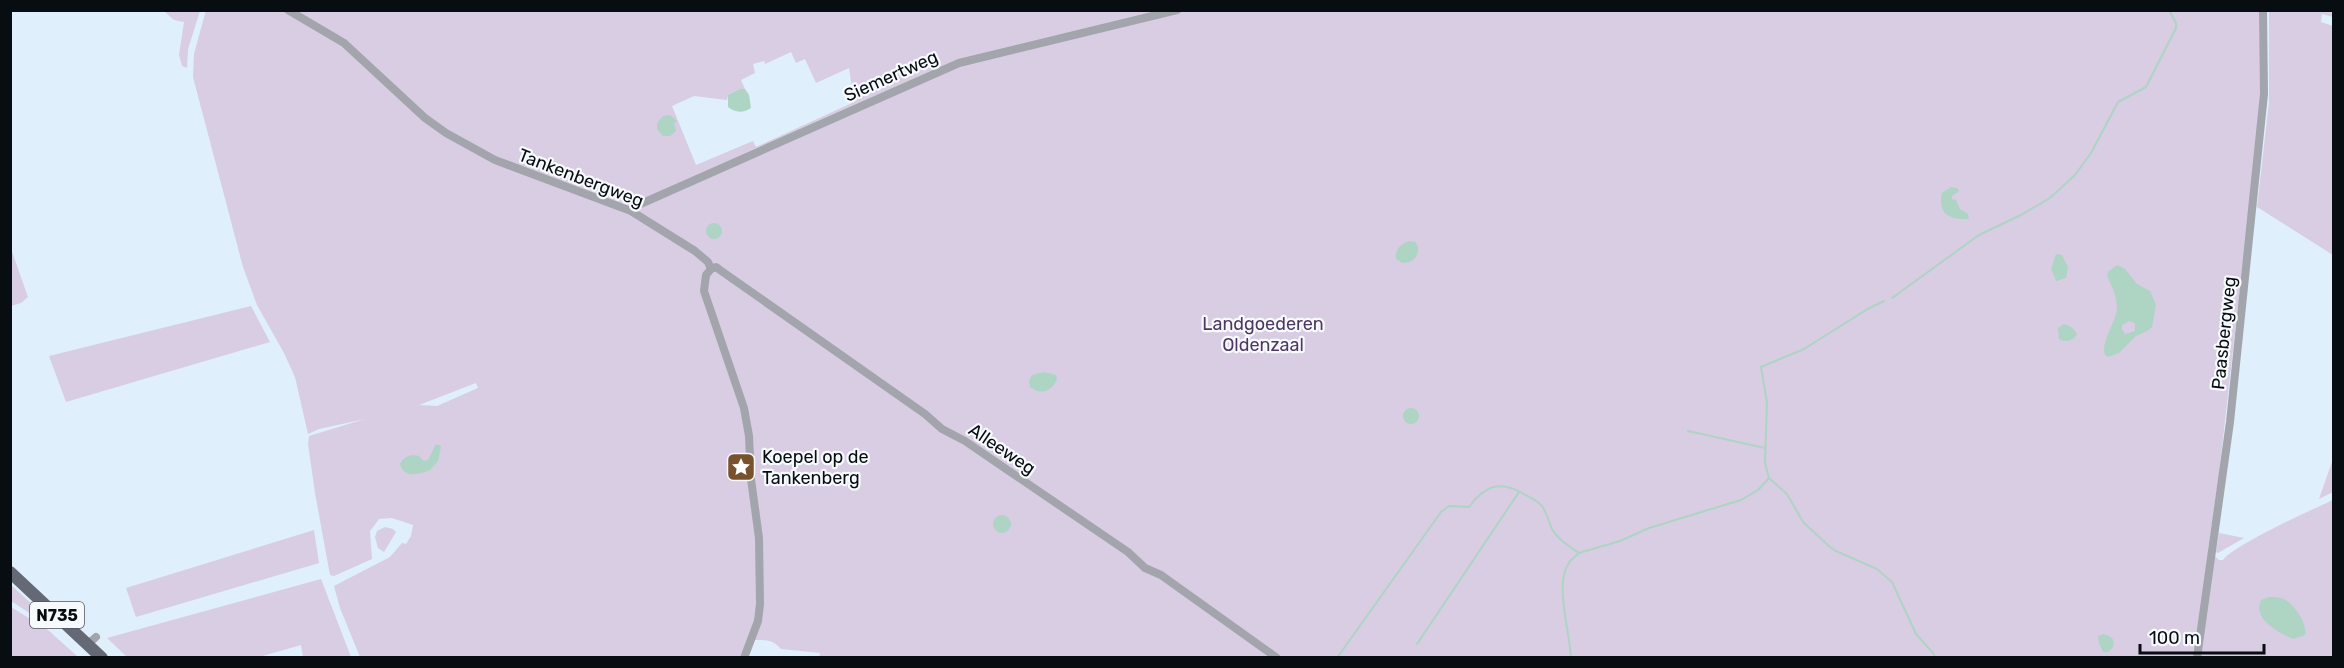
<svg xmlns="http://www.w3.org/2000/svg" width="2344" height="668" font-family="Rubik,sans-serif">
<rect width="100%" height="100%" fill="#dfeffb"/>
<path fill="#d8cde3" fill-rule="evenodd" d="M 206,10 L 2260,11 L 2261,102 L 2219,474 L 2208,550 L 2219,560 L 2223,560 C 2234,545 2313,509 2333,500 L 2333,657 L 819,658 L 820,653 L 781,649 C 772,639 766,640 754,640 L 748,658 L 360,657 L 340,608 L 334,586 L 390,557 L 402,543 L 406,544 L 411,536 L 413,525 L 392,518 L 379,519 L 370,531 L 372,559 L 334,576 L 330,575 L 315,493 L 308,444 L 309,436 L 365,419 L 319,429 L 308,434 L 295,377 L 284,353 L 257,305 L 243,267 L 193,77 L 194,54 ZM 791,52 L 796,63 L 805,59 L 816,83 L 849,68 L 854,102 L 756,147 L 753,141 L 696,165 L 672,106 L 694,96 L 727,100 L 728,95 L 745,89 L 741,80 L 755,73 L 753,64 L 764,61 L 765,64 ZM 476,383 L 478,388 L 437,406 L 419,405 Z
M 164,11 L 200,11 L 188,49 L 187,68 L 182,66 L 179,55 L 184,22 L 174,20 Z
M 2269,11 L 2331,11 L 2333,17 L 2322,14 L 2321,22 L 2333,26 L 2333,255 L 2257,207 L 2269,102 Z
M 10,246 L 28,297 L 21,303 L 11,306 Z
M 251,306 L 270,342 L 66,402 L 49,356 Z
M 2333,459 L 2333,492 L 2319,499 Z
M 385,527 L 393,529 L 396,532 L 384,552 L 378,548 L 375,537 L 377,531 Z
M 314,530 L 319,563 L 136,617 L 126,588 Z
M 2219,533 L 2244,538 L 2218,553 L 2216,552 Z
M 321,579 L 351,657 L 303,657 L 301,645 L 259,657 L 127,657 L 107,638 Z
M 10,584 L 49,620 L 31,614 L 11,601 Z
M 11,607 L 48,630 L 78,657 L 11,657 Z"/>
<path fill="#aed4c4" fill-rule="evenodd" d="M 740,89 L 745,89 L 749,95 L 751,108 C 744,113 735,113 728,107 L 728,95 Z
M 670,115 L 677,121 L 674,124 L 676,131 L 670,136 L 663,136 L 657,129 L 657,123 L 663,116 Z
M 1951,187 L 1957,188 L 1959,191 L 1952,196 L 1952,199 L 1956,200 L 1960,209 L 1968,214 L 1969,219 C 1951,220 1937,215 1942,193 Z
M706 231a8 8 0 1 1 16 0a8 8 0 1 1-16 0Z
M 1409,241 L 1415,242 L 1418,246 C 1419,257 1413,263 1402,263 L 1396,259 C 1395,250 1400,244 1409,241 Z
M 2056,254 L 2062,255 L 2068,267 L 2066,278 L 2056,281 L 2051,269 Z
M 2117,265 L 2125,269 L 2137,284 L 2150,291 L 2156,305 L 2152,327 L 2149,330 L 2136,336 L 2119,353 L 2108,357 L 2105,355 C 2100,342 2116,323 2117,308 C 2117,296 2111,285 2107,275 L 2109,271 ZM 2129,321 L 2135,323 L 2135,331 L 2125,334 L 2122,329 L 2122,325 Z
M 2064,324 C 2070,326 2074,328 2077,334 C 2074,341 2065,343 2059,339 L 2058,328 Z
M 1044,372 L 1056,375 L 1057,379 C 1052,391 1041,396 1030,387 L 1029,380 L 1032,375 Z
M1403 416a8 8 0 1 1 16 0a8 8 0 1 1-16 0Z
M 436,444 L 441,446 L 438,461 L 430,470 C 419,475 403,478 400,464 C 404,456 411,454 419,456 L 424,461 L 428,460 Z
M993 524a9 9 0 1 1 18 0a9 9 0 1 1-18 0Z
M 2269,597 C 2274,597 2279,597 2284,599 C 2294,604 2308,624 2305,635 L 2293,639 C 2279,633 2252,619 2261,600 Z
M 2103,634 C 2111,636 2115,638 2113,647 L 2108,652 L 2103,652 L 2099,643 L 2098,636 Z"/>
<g fill="none" stroke-linecap="round" stroke-linejoin="round">
<path stroke="#aed4c4" stroke-width="2" d="M 1892,298 L 1979,235 L 2021,215 L 2050,198 L 2075,175 L 2091,153 L 2118,102 L 2146,87 L 2176,28 L 2176,23 L 2169,10
M 1884,301 L 1866,310 L 1804,349 L 1761,367 L 1767,403 L 1765,463 L 1769,478 L 1787,494 L 1803,522 L 1830,547 L 1836,551 L 1877,569 L 1892,582 L 1916,634 L 1933,653 L 1935,658
M 1688,431 L 1765,448
M 1417,644 L 1519,492
M 1337,658 L 1441,512 L 1449,506 L 1469,507 C 1485,485 1500,480 1524,494 C 1529,497 1536,500 1540,504 C 1547,510 1548,521 1552,529 C 1558,540 1569,546 1579,553 L 1620,541 L 1649,528 L 1741,500 L 1758,490 L 1769,478
M 1571,658 C 1570,632 1554,583 1569,563 C 1571,559 1576,556 1579,553"/>
<path stroke="#a2a5ac" stroke-width="8" d="M 288,10 L 344,43 L 425,118 L 446,133 L 495,160 L 631,211 L 695,251 L 708,262 L 711,269
M 631,211 L 636,206 L 959,63 L 1177,10
M 711,269 L 716,267 L 720,270 L 925,414 L 942,429 L 965,441 L 1128,552 L 1145,568 L 1161,575 L 1277,658
M 711,269 L 706,275 L 704,291 L 744,408 L 749,436 L 751,479 L 759,538 L 760,604 L 758,621 L 744,658
M 88,644 L 96,637
M 2197,658 L 2230,422 L 2264,94 L 2263,10"/>
<path stroke="#656976" stroke-width="12" d="M 10,572 L 102,658"/>
</g>
<defs>
<g id="sight-square" transform="scale(1.5)"><rect x="-9" y="-9" width="18" height="18" rx="4" fill="#77522d" stroke="#f7fafd"/><path d="M0-6L1.8-2.2L6-1.7L2.9 1.2L3.7 5.4L0 3.3L-3.7 5.4L-2.9 1.2L-6-1.7L-1.8-2.2Z" fill="#fff"/></g>
</defs>
<g fill-rule="evenodd">
<use href="#sight-square" x="741" y="467"/>
</g>
<g text-anchor="middle" dominant-baseline="central" stroke-width="4.5" stroke-linejoin="round" paint-order="stroke">
<rect fill="#f7fafd" stroke="#505458" stroke-width="1.5" x="30" y="602" width="54" height="26" rx="4.5"/>
<g font-size="16" font-weight="bold" fill="#080d11">
<text x="57" y="615">N735</text>
</g>
<g font-size="18" fill="#080d11" stroke="#f7fafd">
<text transform="translate(891 76) rotate(-24)">Siemertweg</text>
<text transform="translate(581 178) rotate(21)">Tankenbergweg</text>
<text transform="translate(2224 333) rotate(-84)">Paasbergweg</text>
<text transform="translate(1002 449) rotate(34)">Alleeweg</text>
</g>
<g font-size="18" fill="#4e3863" stroke="#f7fafd">
<text x="1263" y="324">Landgoederen<tspan x="1263" dy="21">Oldenzaal</tspan></text>
</g>
<g font-size="18" fill="#080d11" stroke="#f7fafd" text-anchor="start">
<text x="762" y="457">Koepel op de<tspan x="762" dy="21">Tankenberg</tspan></text>
</g>
</g>
<rect width="2344" height="668" fill="none" stroke="#080d11" stroke-width="24"/>
<path d="M2140 644v9h124v-9" fill="none" stroke="#080d11" stroke-width="3"/>
<text x="2149" y="644" font-size="18" fill="#080d11" stroke="#f7fafd" stroke-width="4.5" paint-order="stroke">100 m</text>
</svg>
